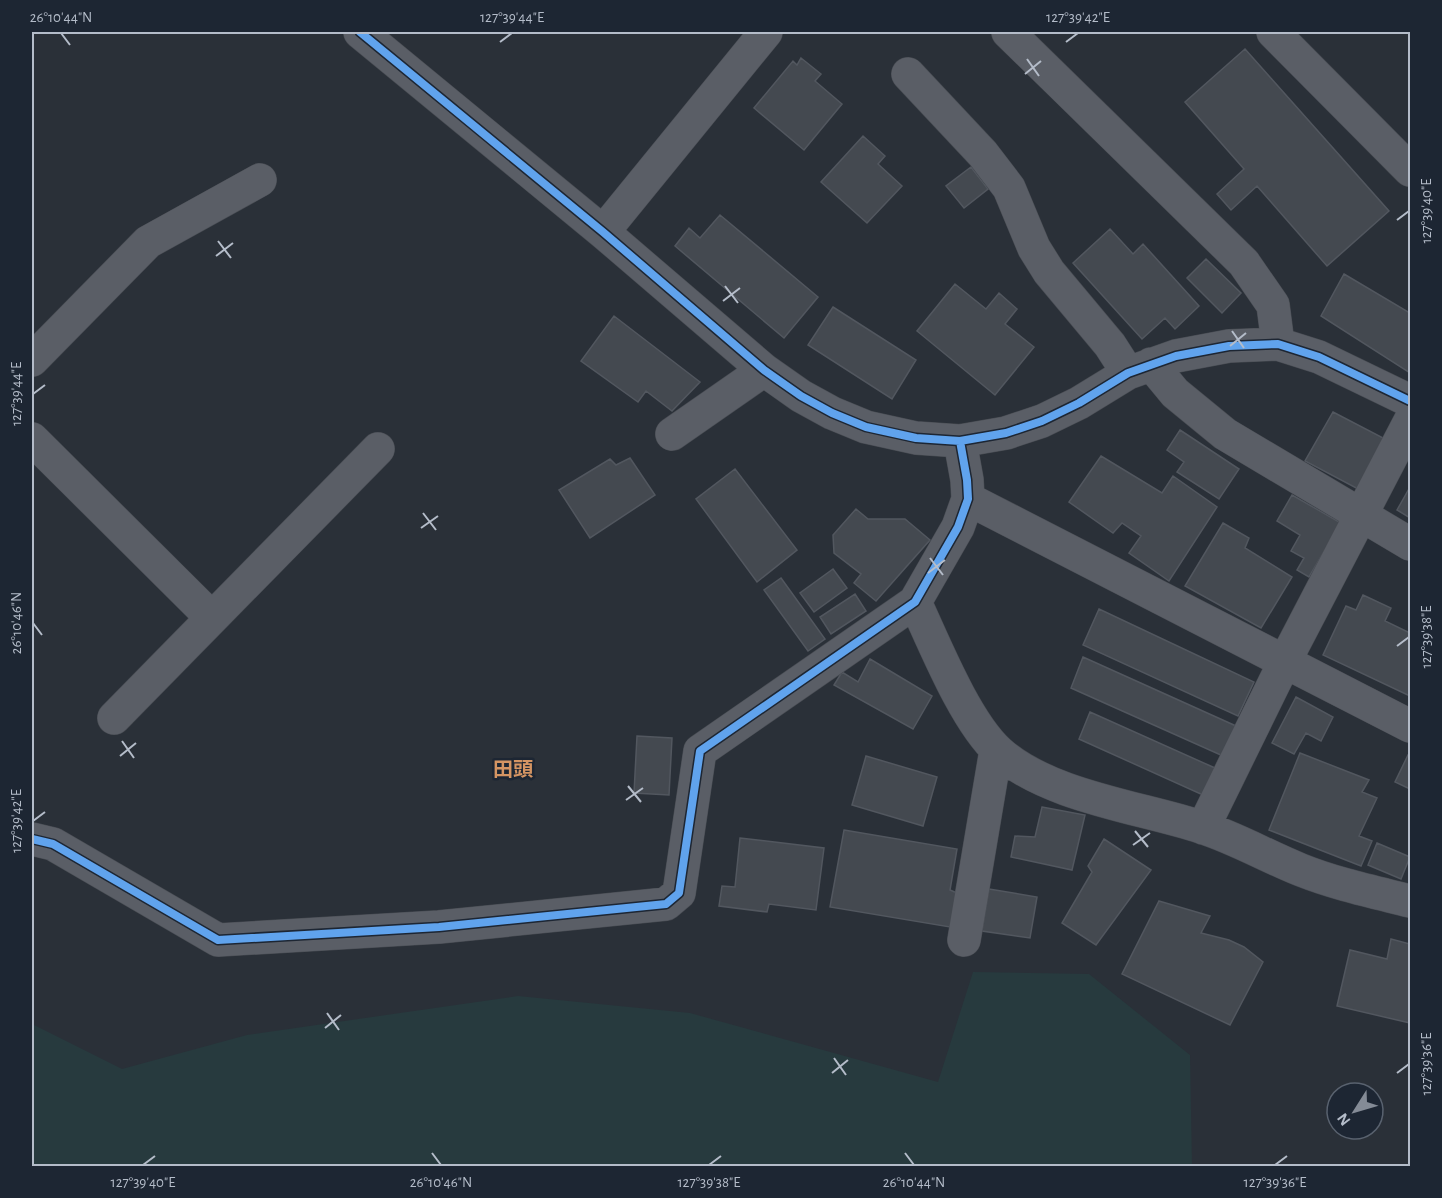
<svg xmlns="http://www.w3.org/2000/svg" width="1442" height="1198" font-family="'Alegreya Sans','Noto Sans JP',sans-serif">
<rect width="100%" height="100%" fill="#2a3038"/>
<path fill="#273a3e" d="M 973,972 L 1089,974 L 1190,1055 L 1192,1166 L 32,1166 L 32,1024 L 122,1069 L 247,1035 L 518,996 L 690,1013 L 938,1082 Z"/>
<path fill="#444950" stroke="#52575f" stroke-width="1.5" d="M 1245,49 L 1389,211 L 1327,266 L 1257,186 L 1231,210 L 1217,194 L 1244,169 L 1185,102 Z
M 801,58 L 821,74 L 815,81 L 842,104 L 804,150 L 754,108 L 793,61 L 797,65 Z
M 863,136 L 885,156 L 878,164 L 902,186 L 867,223 L 821,182 Z
M 971,167 L 988,189 L 964,208 L 946,186 Z
M 720,215 L 818,297 L 784,338 L 675,246 L 689,228 L 700,238 Z
M 1110,229 L 1133,254 L 1143,244 L 1199,306 L 1175,329 L 1165,318 L 1142,339 L 1073,263 Z
M 1206,259 L 1241,293 L 1222,313 L 1187,278 Z
M 1344,274 L 1408,312 L 1410,311 L 1410,373 L 1321,316 Z
M 955,284 L 986,309 L 999,293 L 1017,309 L 1005,324 L 1034,347 L 995,395 L 917,331 Z
M 833,307 L 916,360 L 892,399 L 808,345 Z
M 614,316 L 700,382 L 672,411 L 646,391 L 638,402 L 581,361 Z
M 1333,412 L 1387,440 L 1360,490 L 1305,461 Z
M 1180,430 L 1239,469 L 1219,499 L 1177,472 L 1184,462 L 1167,450 Z
M 1101,456 L 1162,493 L 1173,476 L 1217,507 L 1169,581 L 1129,553 L 1141,536 L 1122,523 L 1113,533 L 1069,502 Z
M 630,458 L 655,495 L 590,538 L 559,490 L 610,459 L 616,465 Z
M 735,469 L 797,550 L 757,582 L 696,499 Z
M 1410,487 L 1410,518 L 1397,510 Z
M 1292,495 L 1341,523 L 1309,577 L 1297,570 L 1304,558 L 1291,551 L 1300,535 L 1277,521 Z
M 856,509 L 868,519 L 905,519 L 930,540 L 876,601 L 854,583 L 861,574 L 834,553 L 833,535 Z
M 1223,523 L 1249,538 L 1245,548 L 1292,577 L 1261,628 L 1185,586 Z
M 833,569 L 847,588 L 814,612 L 800,593 Z
M 781,578 L 825,639 L 808,651 L 764,590 Z
M 855,594 L 866,611 L 831,634 L 820,617 Z
M 1363,595 L 1391,608 L 1385,621 L 1410,633 L 1410,696 L 1323,655 L 1346,606 L 1356,610 Z
M 1099,609 L 1254,682 L 1238,716 L 1083,645 Z
M 1083,657 L 1236,726 L 1223,756 L 1071,688 Z
M 870,659 L 932,696 L 913,729 L 834,685 L 842,672 L 858,682 Z
M 1296,697 L 1333,717 L 1321,741 L 1306,733 L 1294,754 L 1272,743 Z
M 1090,712 L 1215,768 L 1203,795 L 1079,739 Z
M 637,736 L 672,738 L 669,795 L 634,793 Z
M 1300,753 L 1369,780 L 1362,792 L 1377,798 L 1359,836 L 1372,841 L 1361,866 L 1269,830 Z
M 1408,755 L 1410,756 L 1410,789 L 1395,782 Z
M 866,756 L 937,777 L 923,826 L 852,805 Z
M 1042,807 L 1085,815 L 1072,870 L 1011,857 L 1015,836 L 1035,837 Z
M 844,830 L 957,849 L 950,890 L 957,893 L 950,927 L 830,907 Z
M 740,838 L 824,848 L 816,910 L 769,904 L 767,912 L 719,906 L 722,886 L 735,887 Z
M 1104,839 L 1151,870 L 1096,945 L 1062,923 L 1092,872 L 1088,866 Z
M 1377,843 L 1410,857 L 1401,879 L 1368,865 Z
M 989,889 L 1037,897 L 1030,938 L 982,931 Z
M 1159,901 L 1210,916 L 1201,933 L 1229,940 L 1244,947 L 1263,962 L 1230,1025 L 1122,974 Z
M 1391,939 L 1410,944 L 1410,1023 L 1337,1006 L 1350,950 L 1387,959 Z"/>
<g fill="none" stroke-linecap="round" stroke-linejoin="round">
<g stroke="#484c53" stroke-width="34">
<path id="minor" d="M 360,32 L 603,232 L 764,370 L 801,396 L 832,413 L 866,427 L 916,438 L 960,441 L 1006,433 L 1042,421 L 1079,403 L 1128,373 L 1176,356 L 1229,346 L 1278,344 L 1319,357 L 1410,401
M 1008,32 L 1244,263 L 1273,305 L 1278,344
M 1273,32 L 1410,170
M 908,74 L 983,154 L 1009,188 L 1034,248 L 1049,272 L 1110,345 L 1128,373
M 603,232 L 766,32
M 32,360 L 148,242 L 260,180
M 1151,364 L 1175,393 L 1225,434 L 1410,544
M 672,434 L 764,370
M 32,439 L 212,618
M 968,499 L 1410,726
M 915,602 C 935,645 965,721 999,752 C 1048,796 1139,807 1201,827 C 1236,838 1268,857 1301,870 C 1336,884 1374,892 1410,901
M 114,718 L 378,449
M 1203,828 L 1285,661 L 1410,421
M 32,839 L 53,844 L 218,940 L 439,927 L 666,904 L 679,893 L 700,751 L 915,602 L 958,527 L 968,499 L 967,480 L 960,441
M 964,940 L 996,750"/>
</g>
<use href="#minor" stroke="#5a5e66" stroke-width="33"/>
<g stroke="#1d2633" stroke-width="11">
<path id="cycleway" d="M 360,32 L 603,232 L 764,370 L 801,396 L 832,413 L 866,427 L 916,438 L 960,441 L 1006,433 L 1042,421 L 1079,403 L 1128,373 L 1176,356 L 1229,346 L 1278,344 L 1319,357 L 1410,401
M 32,839 L 53,844 L 218,940 L 439,927 L 666,904 L 679,893 L 700,751 L 915,602 L 958,527 L 968,499 L 967,480 L 960,441"/>
</g>
<use href="#cycleway" stroke="#60a3ed" stroke-width="8"/>
</g>
<path fill="none" stroke="#b4bcc9" stroke-width="2" d="M 61,33 L 70,45M 500,42 L 512,33M 1066,42 L 1078,33M 1027,59 L 1039,76M 1025,74 L 1041,61M 1397,220 L 1409,211M 218,241 L 231,258M 216,256 L 233,243M 725,286 L 738,303M 723,301 L 740,288M 1232,331 L 1244,348M 1230,346 L 1246,333M 33,394 L 45,385M 423,513 L 436,530M 421,528 L 438,516M 930,558 L 943,575M 928,573 L 945,560M 33,623 L 42,635M 1397,646 L 1409,637M 122,741 L 134,758M 120,756 L 136,743M 628,786 L 641,802M 626,800 L 643,788M 33,821 L 45,812M 1135,831 L 1148,847M 1133,845 L 1150,833M 327,1013 L 339,1030M 325,1028 L 341,1015M 834,1058 L 846,1075M 832,1073 L 848,1060M 1397,1073 L 1409,1064M 432,1153 L 441,1165M 905,1153 L 914,1165M 143,1165 L 155,1156M 709,1165 L 721,1156M 1275,1165 L 1287,1156"/>
<g text-anchor="middle" dominant-baseline="central" stroke-width="5" stroke-linejoin="round" paint-order="stroke">
<g font-size="20" font-weight="bold" fill="#d59563" stroke="#1d2633">
<text x="513" y="770">田頭</text>
</g>
</g>
<rect width="1442" height="1198" fill="none" stroke="#1d2633" stroke-width="66"/>
<g transform="translate(1355 1111) rotate(233)"><circle r="28" fill="#1d2633" stroke="#59626f" stroke-width="1.5"/>
<path d="M0-4.5L10 22L0 15L-10 22Z" fill="#848b96"/>
<text y="-9" font-size="16" font-weight="bold" text-anchor="middle" fill="#b4bcc9">N</text>
</g>
<rect x="33" y="33" width="1376" height="1132" fill="none" stroke="#b4bcc9" stroke-width="2"/>
<g font-size="15" text-anchor="middle" fill="#b4bcc9">
<text x="61" y="22">26°10'44"N</text>
<text x="512" y="22">127°39'44"E</text>
<text x="1078" y="22">127°39'42"E</text>
<text transform="translate(1426 211) rotate(-90)" y="5">127°39'40"E</text>
<text transform="translate(16 394) rotate(-90)" y="5">127°39'44"E</text>
<text transform="translate(16 623) rotate(-90)" y="5">26°10'46"N</text>
<text transform="translate(1426 637) rotate(-90)" y="5">127°39'38"E</text>
<text transform="translate(16 821) rotate(-90)" y="5">127°39'42"E</text>
<text transform="translate(1426 1064) rotate(-90)" y="5">127°39'36"E</text>
<text x="143" y="1187">127°39'40"E</text>
<text x="441" y="1187">26°10'46"N</text>
<text x="709" y="1187">127°39'38"E</text>
<text x="914" y="1187">26°10'44"N</text>
<text x="1275" y="1187">127°39'36"E</text>
</g>
</svg>
